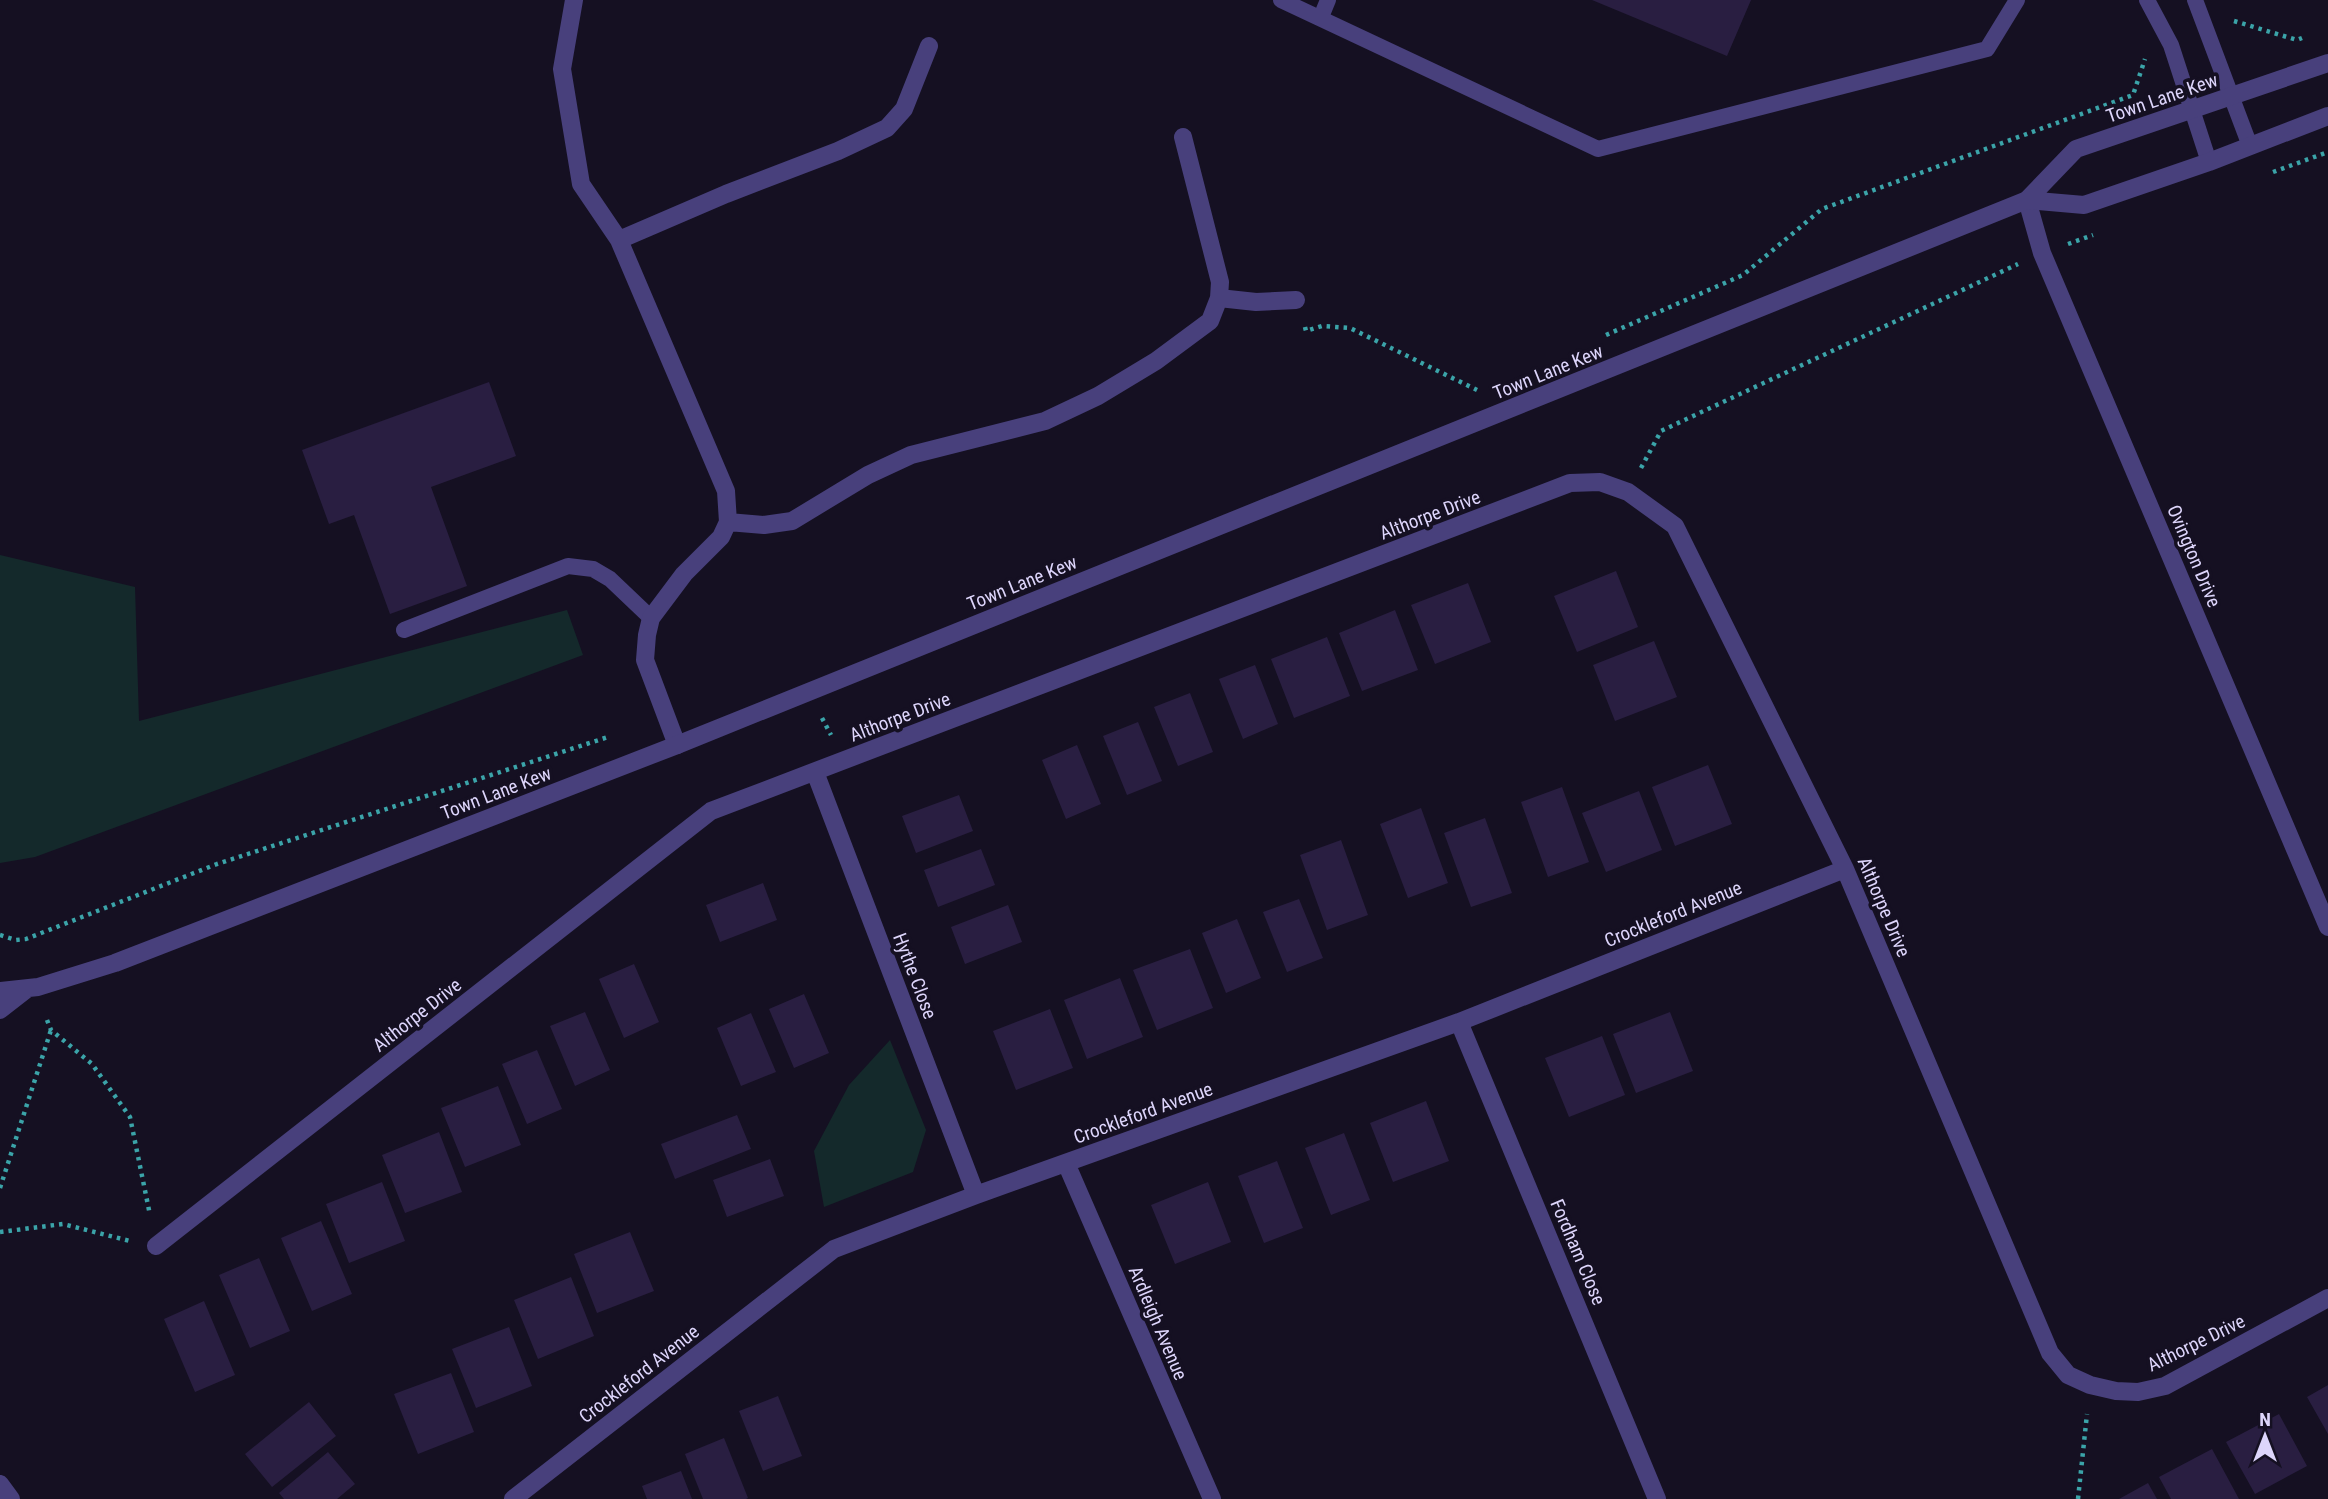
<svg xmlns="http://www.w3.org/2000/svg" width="2328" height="1499" font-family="'Roboto Condensed',sans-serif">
<rect width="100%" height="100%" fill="#151022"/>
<path fill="#14292b" d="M 0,555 L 135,587 L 139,721 L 567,610 L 583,655 L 35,857 L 0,863 Z
M 890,1040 L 926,1130 L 913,1172 L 824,1207 L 814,1151 L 849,1085 Z"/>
<path fill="#291e41" d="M 1592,0 L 1751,0 L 1727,56 Z
M 489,382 L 516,456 L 431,487 L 467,586 L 390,614 L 354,515 L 329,524 L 302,450 Z
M 1616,571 L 1638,627 L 1577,652 L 1554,596 Z
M 1468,583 L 1491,642 L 1435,664 L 1411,605 Z
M 1395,610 L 1418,670 L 1362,691 L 1339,633 Z
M 1327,637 L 1350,696 L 1294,718 L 1271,659 Z
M 1654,641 L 1677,697 L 1615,721 L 1593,665 Z
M 1255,665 L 1278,724 L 1243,739 L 1219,679 Z
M 1190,693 L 1213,752 L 1178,766 L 1154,707 Z
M 1138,722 L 1162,781 L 1127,795 L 1103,736 Z
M 1077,745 L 1101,804 L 1066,819 L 1042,760 Z
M 1708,765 L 1732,824 L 1675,846 L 1652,787 Z
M 1562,787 L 1589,862 L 1548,877 L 1521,802 Z
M 1639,791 L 1662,850 L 1606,872 L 1582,813 Z
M 959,795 L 973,831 L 916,853 L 902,816 Z
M 1421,808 L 1448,883 L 1408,898 L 1380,824 Z
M 1485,818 L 1512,893 L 1471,907 L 1444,833 Z
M 1341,840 L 1368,915 L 1327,930 L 1300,855 Z
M 981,849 L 995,885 L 938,907 L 924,870 Z
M 763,883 L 777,920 L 720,942 L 706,905 Z
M 1299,899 L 1323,958 L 1287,972 L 1263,912 Z
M 1008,905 L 1022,942 L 965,964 L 951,927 Z
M 1237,919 L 1261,978 L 1226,993 L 1202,933 Z
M 1190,949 L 1213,1008 L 1157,1030 L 1133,970 Z
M 634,964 L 659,1022 L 624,1038 L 599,979 Z
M 1120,978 L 1143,1037 L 1087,1059 L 1064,1000 Z
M 804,994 L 829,1053 L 794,1068 L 769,1009 Z
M 1050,1009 L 1073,1068 L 1016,1090 L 993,1031 Z
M 585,1012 L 610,1070 L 575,1086 L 550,1026 Z
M 1670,1012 L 1693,1071 L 1636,1093 L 1613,1034 Z
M 751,1013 L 776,1072 L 741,1086 L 717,1028 Z
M 1602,1036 L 1625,1095 L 1569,1117 L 1545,1058 Z
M 537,1050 L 562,1109 L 527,1124 L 502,1064 Z
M 498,1086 L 521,1145 L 465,1167 L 441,1108 Z
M 1426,1101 L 1449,1161 L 1393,1182 L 1370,1123 Z
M 737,1115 L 751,1149 L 675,1179 L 661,1144 Z
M 439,1132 L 462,1192 L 405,1213 L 382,1155 Z
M 1344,1133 L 1370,1200 L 1331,1215 L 1305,1148 Z
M 770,1159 L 784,1196 L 727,1217 L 713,1180 Z
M 1277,1161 L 1303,1228 L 1264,1243 L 1238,1176 Z
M 382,1182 L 405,1241 L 349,1263 L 326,1204 Z
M 1208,1182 L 1231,1242 L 1175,1264 L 1151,1205 Z
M 321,1221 L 352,1294 L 312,1311 L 281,1238 Z
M 630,1232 L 654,1291 L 597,1313 L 574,1254 Z
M 259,1258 L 290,1331 L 250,1348 L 219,1275 Z
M 571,1277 L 594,1336 L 538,1359 L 514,1300 Z
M 204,1301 L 235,1375 L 195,1392 L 164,1319 Z
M 509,1327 L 532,1386 L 476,1408 L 452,1349 Z
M 451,1373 L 474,1432 L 418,1454 L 394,1394 Z
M 2328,1385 L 2328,1434 L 2307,1397 Z
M 778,1396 L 802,1456 L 763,1471 L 739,1411 Z
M 309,1402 L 336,1436 L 272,1487 L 245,1454 Z
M 2279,1414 L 2307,1466 L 2255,1494 L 2226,1442 Z
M 724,1438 L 748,1498 L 746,1499 L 703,1499 L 685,1454 Z
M 2212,1449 L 2239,1499 L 2171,1499 L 2159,1477 Z
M 328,1452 L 355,1484 L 337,1499 L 284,1499 L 279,1493 Z
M 681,1471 L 692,1499 L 647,1499 L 642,1486 Z
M 2148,1483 L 2157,1499 L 2119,1499 Z"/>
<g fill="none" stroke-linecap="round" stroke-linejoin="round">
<path stroke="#3ba4a9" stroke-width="4.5" stroke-dasharray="3.5 5" stroke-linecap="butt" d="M 2234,21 L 2297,40 L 2302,38
M 2273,172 L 2328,152
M 2068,244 L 2093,235
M 1305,327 L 1306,331 L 1322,326 L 1350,328 L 1477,390
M 1606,335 L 1743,275 L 1822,209 L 2133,95 L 2145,59
M 1641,468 L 1661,431 L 2018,264
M 822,718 L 831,735
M 0,935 L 16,940 L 26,939 L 217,864 L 608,737
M 47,1020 L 51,1030 L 92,1064 L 130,1117 L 150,1215
M 0,1188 L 51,1030
M 0,1232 L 63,1224 L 130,1241
M 2078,1499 L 2087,1414"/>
<path stroke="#48407c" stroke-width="16" d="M 1281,0 L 1598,149 L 1987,49 L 2017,0
M 2147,0 L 2171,45 L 2209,162
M 2195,0 L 2250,146
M 1321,17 L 1328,0
M 404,630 L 568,566 L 593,569 L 610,579 L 651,618"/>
<path stroke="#48407c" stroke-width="18" d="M 574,0 L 562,69 L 581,184 L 619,240 L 726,491 L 728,522 L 721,537 L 684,574 L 651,618 L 647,635 L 645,660 L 677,745
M 2027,200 L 2042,253 L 2328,927
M 619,240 L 726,194 L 838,151 L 887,128 L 904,109 L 929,46
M 1219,298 L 1256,302 L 1296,300
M 728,522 L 764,525 L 792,521 L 868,475 L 911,455 L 1045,421 L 1098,396 L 1156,361 L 1210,321 L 1219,298 L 1220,282 L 1183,137
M 815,772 L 976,1195
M 1459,1022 L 1657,1499
M 1066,1163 L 1212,1499
M 156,1246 L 711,811 L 1570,483 L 1600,482 L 1628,492 L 1675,526 L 1845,869 L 2050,1353 L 2068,1375 L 2090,1385 L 2116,1391 L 2138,1392 L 2165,1386 L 2328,1298
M 0,1484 L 11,1499
M 513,1499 L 834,1249 L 976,1195 L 1459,1022 L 1845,869"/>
<path stroke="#48407c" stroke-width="18" d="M 2027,200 L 2084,205 L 2209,162 L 2328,116
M 0,991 L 38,987 L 115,963 L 677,745 L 2027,200 L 2076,149 L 2328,63
M 0,1010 L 27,989"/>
</g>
<g text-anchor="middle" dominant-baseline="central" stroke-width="7" stroke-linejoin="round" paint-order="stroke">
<g font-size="19" fill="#ddd5fb" stroke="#151022">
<text transform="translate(2162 98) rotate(-19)">Town Lane Kew</text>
<text transform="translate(1548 372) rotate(-22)">Town Lane Kew</text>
<text transform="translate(1430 515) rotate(-21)">Althorpe Drive</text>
<text transform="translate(2194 556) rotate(67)">Ovington Drive</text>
<text transform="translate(1022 583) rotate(-22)">Town Lane Kew</text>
<text transform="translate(900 717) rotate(-21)">Althorpe Drive</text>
<text transform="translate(496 793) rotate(-21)">Town Lane Kew</text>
<text transform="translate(1884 907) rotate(67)">Althorpe Drive</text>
<text transform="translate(1673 914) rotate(-22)">Crockleford Avenue</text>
<text transform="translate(915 976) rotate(69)">Hythe Close</text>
<text transform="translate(417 1015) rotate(-38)">Althorpe Drive</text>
<text transform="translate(1143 1113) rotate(-20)">Crockleford Avenue</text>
<text transform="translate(1578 1252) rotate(67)">Fordham Close</text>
<text transform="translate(1158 1323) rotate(67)">Ardleigh Avenue</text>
<text transform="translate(2196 1343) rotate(-26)">Althorpe Drive</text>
<text transform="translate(639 1374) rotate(-38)">Crockleford Avenue</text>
</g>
</g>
<g transform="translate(2265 1436)" stroke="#151022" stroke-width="5" paint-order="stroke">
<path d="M0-5L12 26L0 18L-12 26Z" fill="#ddd5fb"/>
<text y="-10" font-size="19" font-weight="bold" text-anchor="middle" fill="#ddd5fb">N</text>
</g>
</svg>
